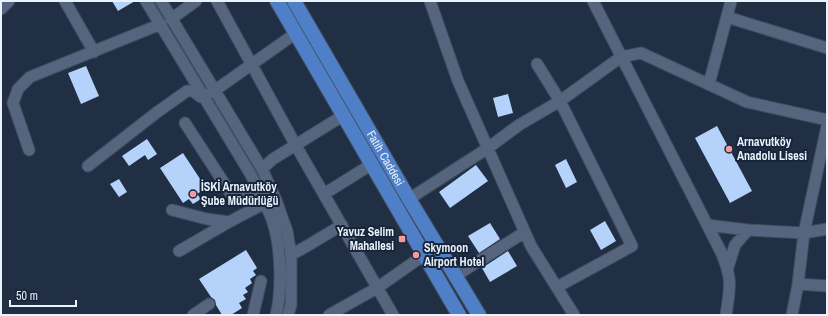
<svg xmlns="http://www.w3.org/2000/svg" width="828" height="316" font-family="'Archivo Narrow',sans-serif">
<rect width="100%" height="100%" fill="#212f45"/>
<path fill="#b5d2fb" d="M 112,1 L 135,1 L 118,11 Z
M 86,66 L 99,96 L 81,104 L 68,73 Z
M 508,94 L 513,113 L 498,117 L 493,98 Z
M 717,126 L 752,191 L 730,203 L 695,138 Z
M 147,139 L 157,154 L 148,160 L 145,155 L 129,166 L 122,156 Z
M 183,153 L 206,188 L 197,194 L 201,199 L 193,204 L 189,199 L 183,203 L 160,168 Z
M 566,159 L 577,182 L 566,188 L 555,165 Z
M 476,165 L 488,181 L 450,208 L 439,192 Z
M 119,179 L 127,192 L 119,197 L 110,184 Z
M 605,221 L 616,241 L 601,250 L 590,230 Z
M 490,223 L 500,239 L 479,253 L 468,236 Z
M 246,250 L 257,268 L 253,271 L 256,275 L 250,279 L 252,283 L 245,288 L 248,292 L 243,295 L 246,299 L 239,303 L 242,308 L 231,315 L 222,315 L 216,305 L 215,300 L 211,297 L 199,279 Z
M 508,251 L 517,266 L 490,282 L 482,268 Z"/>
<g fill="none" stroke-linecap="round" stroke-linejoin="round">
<g stroke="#404c5d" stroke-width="13">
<path id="minor" d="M 65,1 L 94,52
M 146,1 L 251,175 C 259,192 269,208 274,226 C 281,250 282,291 276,315
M 161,1 L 262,169 L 276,200 L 287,231 L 291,255 L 291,305 L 288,315
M 217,1 L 295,144 L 393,315
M 430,1 L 458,81 L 531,246 L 574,315
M 593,1 L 721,252 C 733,280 730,287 726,315
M 1,9 L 9,1
M 727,17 L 827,48
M 171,19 L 196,1
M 537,64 L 560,101 L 632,246 L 557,287
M 709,84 L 731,1
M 185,123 L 235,200 L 265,187
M 29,150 L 13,103 L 18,89 L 30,77 L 161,24
M 88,166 L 156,113 L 187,91 L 193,91 L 201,97 L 214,91 L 296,33
M 262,169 L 273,159 L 344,115
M 324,194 L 372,164
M 409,199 L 488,148 L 519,125 L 560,101 L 621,57 L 641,53 L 747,102 L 827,120
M 172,210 L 207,219 L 229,222 L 265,203
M 707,225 L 748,230 L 804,233 L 827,229
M 179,251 L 229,222
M 291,255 L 307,246 L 342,225
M 728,267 L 735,245 L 748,230
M 455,276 L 525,232
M 798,284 L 827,286
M 193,315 L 209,304
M 253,315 L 261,281
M 329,315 L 377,288 L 424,255
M 792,315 L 798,284 L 804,233 L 827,126"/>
</g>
<g stroke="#404c5d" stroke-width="16">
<g id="major">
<path d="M 277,1 L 459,315"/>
<path id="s1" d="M 294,1 L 409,199 L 479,315"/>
</g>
</g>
<use href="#minor" stroke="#55657e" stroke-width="11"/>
<use href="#major" stroke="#4e7fc7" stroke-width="14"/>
</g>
<g fill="#f59b9d" stroke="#17253a" stroke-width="1.5">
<circle cx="729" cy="149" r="4"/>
<circle cx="193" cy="194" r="4"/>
<rect x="398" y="235" width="8" height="8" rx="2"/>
<circle cx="416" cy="255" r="4"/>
</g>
<g text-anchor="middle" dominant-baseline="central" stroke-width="4" stroke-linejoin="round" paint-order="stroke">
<g font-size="12" font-weight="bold" fill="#eaf2fd" stroke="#17253a" text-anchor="start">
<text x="737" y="142">Arnavutköy<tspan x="737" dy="14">Anadolu Lisesi</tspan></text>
<text x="201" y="187">İSKİ Arnavutköy<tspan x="201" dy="14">Şube Müdürlüğü</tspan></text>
<text x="394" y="232" text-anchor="end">Yavuz Selim<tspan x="394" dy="14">Mahallesi</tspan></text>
<text x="424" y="248">Skymoon<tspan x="424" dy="14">Airport Hotel</tspan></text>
</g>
<g font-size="12" fill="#eaf2fd" stroke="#17253a">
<text stroke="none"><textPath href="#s1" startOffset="182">Fatih Caddesi</textPath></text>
</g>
</g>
<rect width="828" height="316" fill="none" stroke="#eaf2fd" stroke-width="4"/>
<path d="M10 300v6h66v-6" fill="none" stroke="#eaf2fd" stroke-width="2"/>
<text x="16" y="300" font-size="12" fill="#eaf2fd" stroke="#17253a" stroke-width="3" paint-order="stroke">50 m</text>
</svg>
